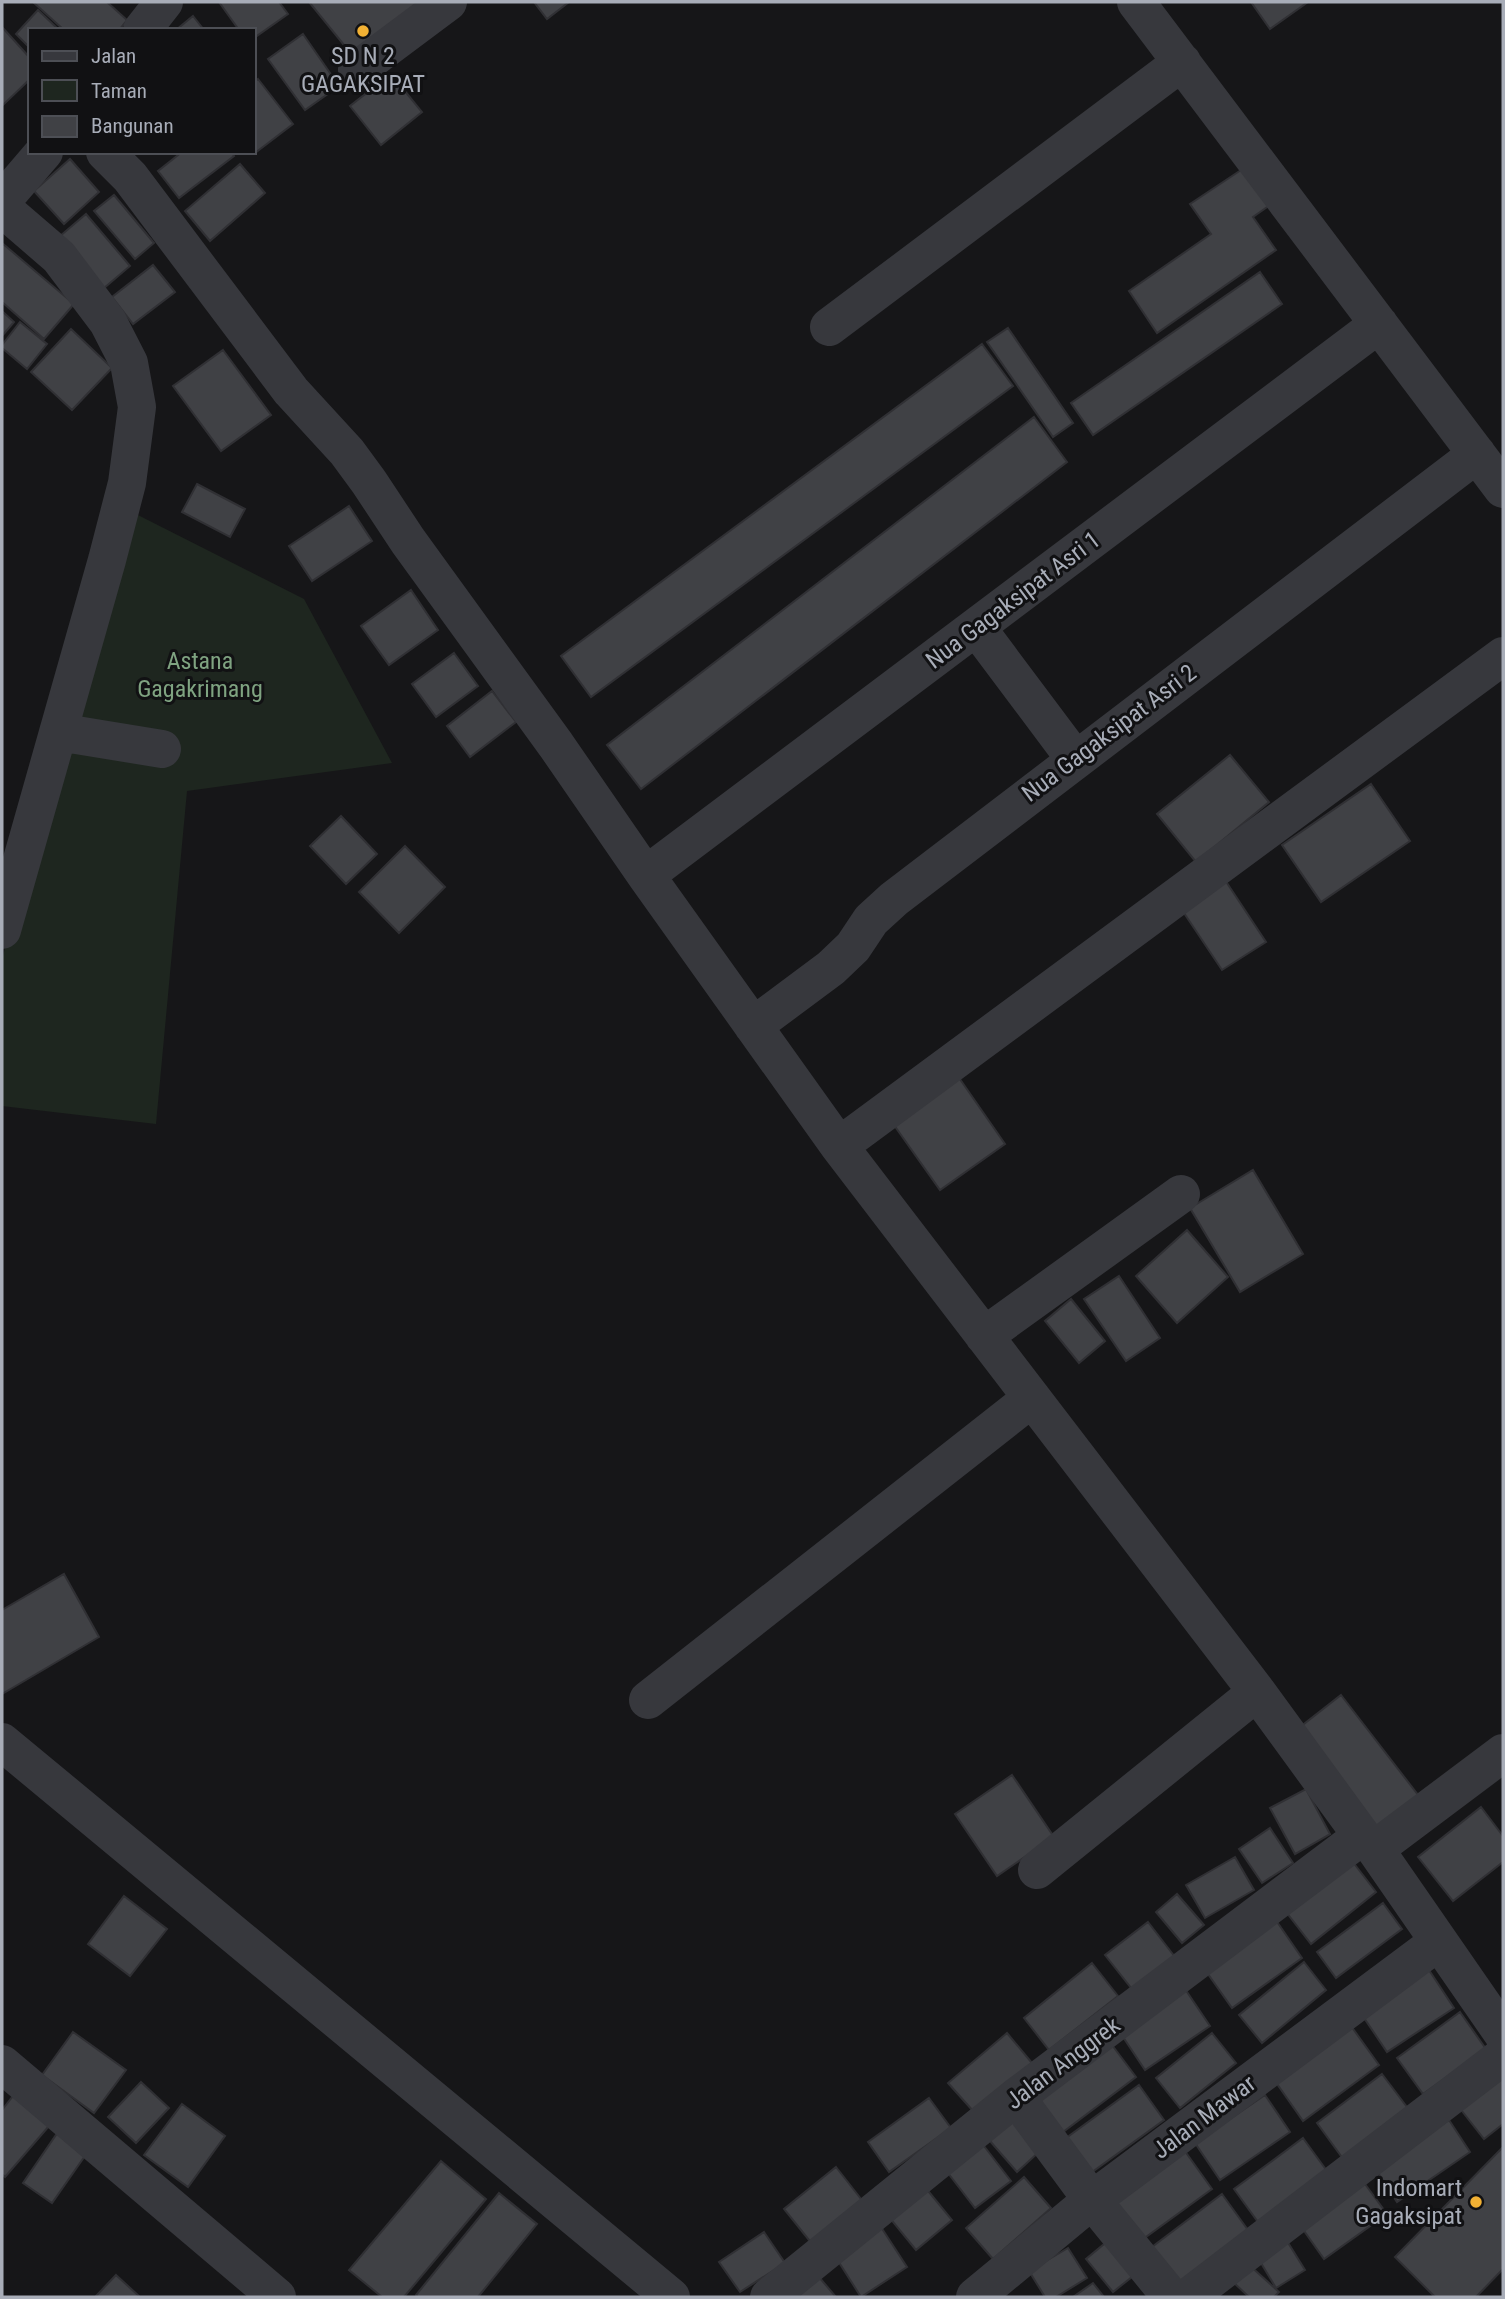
<svg xmlns="http://www.w3.org/2000/svg" width="1505" height="2299" font-family="'Roboto Condensed',sans-serif">
<rect width="100%" height="100%" fill="#161618"/>
<path fill="#1e261f" d="M 128,510 L 304,599 L 392,763 L 187,791 L 156,1124 L 2,1106 L 2,959 Z"/>
<path fill="#404145" stroke="#303034" stroke-width="2" d="M 33,2 L 107,2 L 127,20 L 119,30 L 64,30 Z
M 219,2 L 279,2 L 288,14 L 254,38 L 254,30 L 239,30 Z
M 309,2 L 430,2 L 357,61 Z
M 534,2 L 569,2 L 547,19 Z
M 1251,2 L 1308,2 L 1270,29 Z
M 38,10 L 59,30 L 30,30 L 30,48 L 16,34 Z
M 193,16 L 204,30 L 176,30 Z
M 2,27 L 30,58 L 30,79 L 2,106 Z
M 303,34 L 339,86 L 305,110 L 268,59 Z
M 391,74 L 422,112 L 381,145 L 350,106 Z
M 258,79 L 293,124 L 255,153 L 254,82 Z
M 182,152 L 231,152 L 234,156 L 179,198 L 158,171 Z
M 70,159 L 99,192 L 64,224 L 34,191 Z
M 240,164 L 265,193 L 210,241 L 185,211 Z
M 1244,168 L 1270,205 L 1253,217 L 1276,250 L 1157,333 L 1129,291 L 1211,234 L 1190,204 Z
M 114,195 L 154,243 L 135,259 L 94,211 Z
M 86,214 L 130,266 L 97,294 L 53,242 Z
M 2,243 L 74,304 L 44,339 L 2,302 Z
M 153,265 L 175,292 L 133,324 L 112,297 Z
M 1260,272 L 1282,304 L 1093,435 L 1071,403 Z
M 2,311 L 14,322 L 2,336 Z
M 20,322 L 47,344 L 27,369 L 2,348 L 2,345 Z
M 1008,328 L 1073,423 L 1053,437 L 987,342 Z
M 71,329 L 112,368 L 72,410 L 31,372 Z
M 982,344 L 1013,386 L 591,697 L 561,656 Z
M 223,350 L 271,415 L 221,451 L 173,386 Z
M 1034,417 L 1067,462 L 641,789 L 607,745 Z
M 197,484 L 245,509 L 230,537 L 182,512 Z
M 349,506 L 372,541 L 312,581 L 289,546 Z
M 411,590 L 438,630 L 389,665 L 361,626 Z
M 454,653 L 478,686 L 436,717 L 412,684 Z
M 492,691 L 516,722 L 470,757 L 447,726 Z
M 1230,755 L 1269,802 L 1196,862 L 1157,814 Z
M 1371,784 L 1410,841 L 1321,902 L 1282,845 Z
M 341,816 L 377,854 L 346,884 L 310,846 Z
M 405,846 L 445,887 L 399,933 L 359,892 Z
M 1225,880 L 1266,942 L 1222,970 L 1182,910 Z
M 955,1072 L 1005,1144 L 940,1190 L 889,1118 Z
M 1253,1170 L 1303,1254 L 1240,1292 L 1190,1208 Z
M 1187,1230 L 1228,1277 L 1177,1323 L 1136,1276 Z
M 1119,1276 L 1160,1338 L 1126,1361 L 1084,1299 Z
M 1071,1299 L 1105,1341 L 1079,1363 L 1045,1321 Z
M 64,1574 L 99,1637 L 2,1694 L 2,1610 Z
M 1341,1695 L 1422,1800 L 1375,1836 L 1295,1731 Z
M 1012,1775 L 1054,1837 L 997,1876 L 955,1814 Z
M 1306,1789 L 1330,1834 L 1295,1854 L 1270,1808 Z
M 1481,1807 L 1503,1836 L 1503,1862 L 1453,1901 L 1418,1857 Z
M 1270,1828 L 1293,1863 L 1262,1883 L 1239,1849 Z
M 1235,1857 L 1254,1890 L 1205,1918 L 1186,1885 Z
M 1349,1857 L 1376,1892 L 1311,1944 L 1283,1908 Z
M 1177,1894 L 1204,1925 L 1182,1943 L 1156,1912 Z
M 124,1896 L 167,1929 L 130,1976 L 88,1944 Z
M 1383,1903 L 1402,1929 L 1336,1978 L 1317,1952 Z
M 1273,1916 L 1302,1958 L 1232,2008 L 1203,1967 Z
M 1148,1922 L 1175,1957 L 1132,1989 L 1105,1955 Z
M 1304,1962 L 1326,1990 L 1262,2043 L 1239,2015 Z
M 1092,1963 L 1118,1996 L 1049,2050 L 1024,2018 Z
M 1425,1964 L 1454,2008 L 1387,2052 L 1358,2009 Z
M 1181,1983 L 1210,2026 L 1145,2070 L 1117,2028 Z
M 1460,2012 L 1486,2049 L 1423,2094 L 1397,2058 Z
M 1351,2026 L 1379,2065 L 1303,2121 L 1275,2081 Z
M 73,2032 L 126,2070 L 94,2113 L 42,2075 Z
M 1007,2033 L 1032,2063 L 974,2112 L 948,2083 Z
M 1212,2033 L 1236,2063 L 1180,2108 L 1156,2078 Z
M 1106,2037 L 1136,2077 L 1063,2132 L 1034,2092 Z
M 1503,2071 L 1503,2124 L 1484,2139 L 1458,2106 Z
M 1382,2074 L 1410,2111 L 1344,2160 L 1317,2123 Z
M 141,2082 L 169,2108 L 136,2143 L 108,2117 Z
M 1139,2085 L 1164,2120 L 1088,2175 L 1062,2141 Z
M 1265,2095 L 1290,2132 L 1220,2180 L 1195,2143 Z
M 13,2096 L 49,2126 L 5,2177 L 2,2174 L 2,2110 Z
M 929,2098 L 951,2128 L 889,2172 L 868,2142 Z
M 182,2104 L 225,2136 L 188,2187 L 144,2155 Z
M 1006,2113 L 1040,2151 L 1017,2172 L 983,2133 Z
M 1449,2120 L 1470,2152 L 1397,2202 L 1376,2170 Z
M 58,2132 L 87,2153 L 52,2203 L 23,2183 Z
M 977,2137 L 1011,2181 L 975,2208 L 941,2164 Z
M 1303,2138 L 1327,2171 L 1258,2222 L 1234,2189 Z
M 1182,2147 L 1212,2189 L 1139,2242 L 1110,2200 Z
M 1503,2147 L 1503,2269 L 1476,2297 L 1435,2297 L 1395,2257 Z
M 441,2161 L 486,2199 L 404,2297 L 382,2297 L 349,2270 Z
M 836,2167 L 865,2204 L 813,2245 L 784,2209 Z
M 1024,2177 L 1051,2208 L 993,2259 L 966,2228 Z
M 920,2181 L 952,2220 L 916,2250 L 884,2211 Z
M 1365,2184 L 1387,2214 L 1324,2259 L 1302,2228 Z
M 499,2193 L 537,2224 L 478,2297 L 418,2297 L 416,2295 Z
M 1222,2194 L 1248,2230 L 1174,2286 L 1148,2250 Z
M 879,2224 L 907,2267 L 861,2297 L 833,2253 Z
M 764,2232 L 785,2263 L 740,2292 L 719,2262 Z
M 1115,2235 L 1142,2269 L 1113,2292 L 1086,2259 Z
M 1287,2241 L 1305,2270 L 1276,2288 L 1258,2258 Z
M 1068,2248 L 1087,2278 L 1056,2297 L 1045,2297 L 1029,2271 Z
M 1248,2264 L 1279,2292 L 1274,2297 L 1249,2297 L 1232,2281 Z
M 813,2270 L 836,2297 L 782,2297 Z
M 116,2275 L 140,2297 L 95,2297 Z
M 1093,2283 L 1104,2297 L 1073,2297 Z"/>
<g fill="none" stroke-linecap="round" stroke-linejoin="round">
<path stroke="#37383d" stroke-width="38" d="M 1136,2 L 1503,489
M 142,30 L 164,2
M 357,70 L 448,2
M 105,152 L 130,177 L 291,391 L 347,452 L 369,482 L 408,541 L 556,745 L 647,877 L 839,1146 L 1257,1692 L 1362,1836 L 1375,1849 L 1503,2034
M 2,201 L 44,152
M 2,208 L 59,257 L 108,322 L 129,363 L 137,407 L 127,483 L 107,560 L 2,930
M 829,327 L 1182,62
M 977,628 L 1075,759
M 58,732 L 162,749
M 646,875 L 1379,324
M 753,1026 L 831,968 L 853,947 L 871,920 L 894,899 L 1477,454
M 839,1146 L 1503,656
M 984,1336 L 1181,1194
M 648,1700 L 1032,1398
M 2,1742 L 671,2297
M 1375,1849 L 1503,1753
M 1037,1870 L 1257,1692
M 2,2064 L 277,2297
M 1016,2097 L 1092,2200 L 1171,2297
M 769,2297 L 1016,2097 L 1362,1836
M 975,2297 L 1092,2200 L 1438,1942
M 1188,2297 L 1503,2056"/>
</g>
<g fill="#f2b134" stroke="#111113" stroke-width="2.5">
<circle cx="363" cy="31" r="7"/>
<circle cx="1476" cy="2202" r="7"/>
</g>
<g text-anchor="middle" dominant-baseline="central" stroke-width="6" stroke-linejoin="round" paint-order="stroke">
<g font-size="24" fill="#a8adb8" stroke="#111113">
<text x="363" y="56">SD N 2<tspan x="363" dy="28">GAGAKSIPAT</tspan></text>
<text x="1462" y="2188" text-anchor="end">Indomart<tspan x="1462" dy="28">Gagaksipat</tspan></text>
</g>
<g font-size="24" fill="#a8adb8" stroke="#111113">
<text transform="translate(1013 600) rotate(-37)">Nua Gagaksipat Asri 1</text>
<text transform="translate(1109 733) rotate(-37)">Nua Gagaksipat Asri 2</text>
<text transform="translate(1063 2063) rotate(-37)">Jalan Anggrek</text>
<text transform="translate(1204 2117) rotate(-37)">Jalan Mawar</text>
</g>
<g font-size="24" fill="#7fa381" stroke="#111113">
<text x="200" y="661">Astana<tspan x="200" dy="28">Gagakrimang</tspan></text>
</g>
</g>
<rect width="1505" height="2299" fill="none" stroke="#a8adb8" stroke-width="7"/>
<rect x="28" y="28" width="228" height="126" fill="#111113" stroke="#4d4f55" stroke-width="2"/>
<rect x="42" y="51" width="35" height="10" fill="#37383d" stroke="#4d4f55" stroke-width="2"/>
<text x="91" y="63" font-size="21" fill="#a8adb8">Jalan</text>
<rect x="42" y="80" width="35" height="21" fill="#1e261f" stroke="#4d4f55" stroke-width="2"/>
<text x="91" y="98" font-size="21" fill="#a8adb8">Taman</text>
<rect x="42" y="116" width="35" height="21" fill="#404145" stroke="#4d4f55" stroke-width="2"/>
<text x="91" y="133" font-size="21" fill="#a8adb8">Bangunan</text>
</svg>
